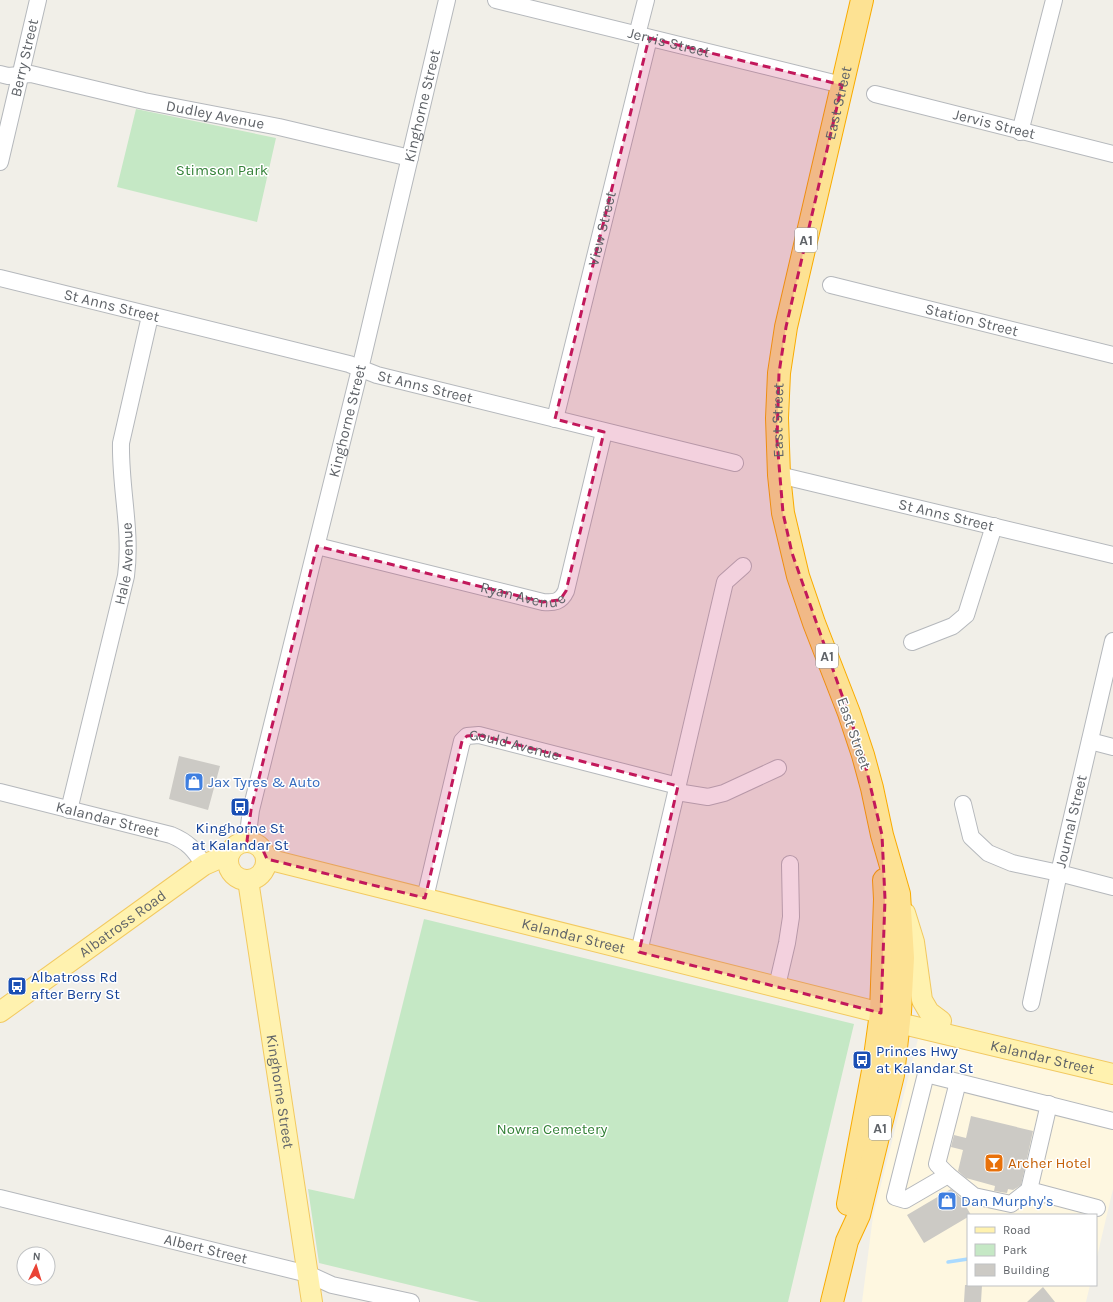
<svg xmlns="http://www.w3.org/2000/svg" width="1113" height="1302" font-family="Karla,sans-serif">
<rect width="100%" height="100%" fill="#f1efe8"/>
<path fill="#fef7e0" d="M 918,1039 L 1113,1085 L 1113,1189 L 1096,1261 L 1096,1215 L 968,1215 L 968,1285 L 1090,1285 L 1086,1302 L 862,1302 L 873,1216 Z"/>
<path fill="#c5e8c5" d="M 136,109 L 276,138 L 257,222 L 117,187 Z
M 424,919 L 854,1024 L 788,1302 L 480,1302 L 319,1263 L 308,1189 L 354,1199 Z"/>
<g fill="none" stroke-linecap="round" stroke-linejoin="round">
<path stroke="#aadaff" stroke-width="3.5" d="M 948,1262 L 968,1259"/>
</g>
<path fill="#cccac5" d="M 179,756 L 220,766 L 208,810 L 169,799 Z
M 971,1116 L 1033,1131 L 1021,1185 L 1013,1190 L 1008,1189 L 1007,1193 L 994,1191 L 995,1186 L 966,1178 L 958,1171 L 963,1150 L 951,1147 L 954,1135 L 966,1138 Z
M 951,1189 L 961,1198 L 971,1215 L 968,1215 L 968,1217 L 924,1243 L 907,1215 Z
M 965,1285 L 982,1285 L 981,1302 L 964,1302 Z
M 1043,1287 L 1055,1302 L 1027,1302 Z"/>
<g fill="none" stroke-linecap="round" stroke-linejoin="round">
<g stroke="#b5b8bc" stroke-width="18">
<g id="minor">
<path id="s1" d="M 496,0 L 842,85"/>
<path d="M 637,35 L 646,0"/>
<path id="s2" d="M 0,74 L 8,76 L 31,74 L 144,101 L 279,127 L 410,158"/>
<path id="s3" d="M 875,94 L 1113,154"/>
<path d="M 1020,132 L 1054,0"/>
<path id="s4" d="M 0,162 L 38,0"/>
<path id="s5" d="M 0,278 L 349,364 L 377,375 L 735,463"/>
<path id="s6" d="M 831,285 L 1113,355"/>
<path id="s7" d="M 555,419 L 649,38"/>
<path id="s8" d="M 779,475 L 1113,555"/>
<path id="s9" d="M 317,546 L 543,602 C 554,603 561,602 566,591 L 604,432"/>
<path d="M 912,642 L 953,626 L 966,615 L 994,526"/>
<path d="M 1090,741 L 1113,747"/>
<path id="s10" d="M 0,792 L 171,835 C 188,842 194,849 204,865"/>
<path d="M 677,792 L 708,797 L 724,793 L 778,768"/>
<path d="M 963,804 L 971,837 L 988,853 L 1012,863 L 1059,873 L 1113,887"/>
<path id="s11" d="M 69,810 L 126,576 C 132,531 120,488 121,443 L 150,316"/>
<path id="s12" d="M 247,841 L 251,810 L 360,369 L 447,0"/>
<path id="s13" d="M 425,898 L 462,741 L 467,736 L 479,735 L 678,786"/>
<path d="M 639,952 L 725,582 L 743,566"/>
<path d="M 777,986 L 787,943 L 791,917 L 790,864"/>
<path id="s14" d="M 1031,1003 L 1059,873 L 1113,641"/>
<path d="M 958,1082 L 937,1164 L 948,1175 L 974,1196 L 1011,1204 L 1029,1190"/>
<path d="M 1049,1104 L 1029,1190 L 1097,1208"/>
<path d="M 948,1175 L 905,1200 L 895,1197 L 926,1074 L 1113,1121"/>
<path id="s15" d="M 0,1198 L 308,1274 L 332,1285 L 411,1302"/>
</g>
</g>
<g stroke="#f2c960" stroke-width="22">
<g id="major">
<circle cx="247" cy="861" r="19"/>
<path id="s16" d="M 267,859 L 881,1013 L 899,1023 L 1113,1074"/>
<path id="s17" d="M 248,880 L 312,1302"/>
<path d="M 905,913 L 914,942 L 922,1000 L 929,1012 L 941,1021"/>
<path id="s18" d="M 0,1012 L 204,865 L 229,854"/>
</g>
</g>
<g stroke="#f9ab00" stroke-width="24">
<g id="highway">
<path d="M 848,1204 L 873,1071 L 881,1013 L 885,899 L 884,880"/>
<path id="s19" d="M 832,1302 L 847,1241 L 859,1215 L 893,1075 L 900,1012 L 903,958 L 899,894 L 882,835 L 872,788 L 863,755 L 849,713 L 814,623 L 798,576 L 783,513 L 779,475 L 777,418 L 779,373 L 786,327 L 862,0"/>
</g>
</g>
<use href="#minor" stroke="#fff" stroke-width="16"/>
<use href="#major" stroke="#fff2af" stroke-width="20"/>
<use href="#highway" stroke="#fde293" stroke-width="22"/>
</g>
<path fill="#c2185b" fill-opacity="0.2" stroke="#c2185b" stroke-width="3" stroke-dasharray="8 5" stroke-linejoin="round" d="M 649,38 L 842,85 L 786,327 L 779,373 L 777,440 L 783,513 L 792,553 L 863,755 L 882,835 L 885,899 L 881,1013 L 639,952 L 678,786 L 479,735 L 467,736 L 462,741 L 425,898 L 267,859 L 262,848 L 247,841 L 251,810 L 317,546 L 543,602 L 560,600 L 566,591 L 604,432 L 555,419 Z"/>
<defs>
<g id="shop-square" transform="scale(1)"><rect x="-9" y="-9" width="18" height="18" rx="4" fill="#3f7fe0" stroke="#fff"/><path d="M-5-2.5h2.3a2.7 3.5 0 0 1 5.4 0H5L5.5 6h-11ZM-1.5-2.5h3a1.5 2.3 0 0 0-3 0Z" fill="#fff"/></g>
<g id="bus-square" transform="scale(1)"><rect x="-9" y="-9" width="18" height="18" rx="4" fill="#1a4fb4" stroke="#fff"/><path d="M-5-6H5V4H4V6H2V4H-2V6H-4V4H-5ZM-3.5-4V0h7V-4ZM-3.5 1.2v1.5H-2V1.2ZM2 1.2v1.5H3.5V1.2Z" fill="#fff"/></g>
<g id="bar-square" transform="scale(1)"><rect x="-9" y="-9" width="18" height="18" rx="4" fill="#e8710a" stroke="#fff"/><path d="M-6-5H6L.8 .8V4.5H3.5V6h-7V4.5H-.8V.8Z" fill="#fff"/></g>
</defs>
<g fill-rule="evenodd">
<use href="#shop-square" x="194" y="782"/>
<use href="#bus-square" x="240" y="807"/>
<use href="#bus-square" x="17" y="986"/>
<use href="#bus-square" x="862" y="1060"/>
<use href="#bar-square" x="994" y="1163"/>
<use href="#shop-square" x="947" y="1201"/>
</g>
<g text-anchor="middle" dominant-baseline="central" stroke-width="3" stroke-linejoin="round" paint-order="stroke">
<g fill="#fff" stroke="#8f9295" stroke-width="1">
<rect x="795" y="228" width="22" height="24" rx="3"/>
<rect x="816" y="644" width="22" height="24" rx="3"/>
<rect x="869" y="1116" width="22" height="24" rx="3"/>
</g>
<g font-size="14" font-weight="bold" fill="#5f6368">
<text x="806" y="240">A1</text>
<text x="827" y="656">A1</text>
<text x="880" y="1128">A1</text>
</g>
<g font-size="15" fill="#5f6368" stroke="#fff">
<text stroke="none"><textPath href="#s1" startOffset="178">Jervis Street</textPath></text>
<text stroke="none"><textPath href="#s4" startOffset="107">Berry Street</textPath></text>
<text stroke="none"><textPath href="#s19" startOffset="1233">East Street</textPath></text>
<text stroke="none"><textPath href="#s12" startOffset="756">Kinghorne Street</textPath></text>
<text stroke="none"><textPath href="#s2" startOffset="220">Dudley Avenue</textPath></text>
<text stroke="none"><textPath href="#s3" startOffset="123">Jervis Street</textPath></text>
<text stroke="none"><textPath href="#s7" startOffset="196">View Street</textPath></text>
<text stroke="none"><textPath href="#s5" startOffset="115">St Anns Street</textPath></text>
<text stroke="none"><textPath href="#s6" startOffset="145">Station Street</textPath></text>
<text stroke="none"><textPath href="#s5" startOffset="439">St Anns Street</textPath></text>
<text stroke="none"><textPath href="#s12" startOffset="432">Kinghorne Street</textPath></text>
<text stroke="none"><textPath href="#s19" startOffset="909">East Street</textPath></text>
<text stroke="none"><textPath href="#s8" startOffset="172">St Anns Street</textPath></text>
<text stroke="none"><textPath href="#s11" startOffset="253">Hale Avenue</textPath></text>
<text stroke="none"><textPath href="#s9" startOffset="212">Ryan Avenue</textPath></text>
<text transform="translate(854 733) rotate(71)">East Street</text>
<text stroke="none"><textPath href="#s13" startOffset="217">Gould Avenue</textPath></text>
<text stroke="none"><textPath href="#s10" startOffset="111">Kalandar Street</textPath></text>
<text stroke="none"><textPath href="#s14" startOffset="186">Journal Street</textPath></text>
<text stroke="none"><textPath href="#s18" startOffset="151">Albatross Road</textPath></text>
<text stroke="none"><textPath href="#s16" startOffset="316">Kalandar Street</textPath></text>
<text stroke="none"><textPath href="#s16" startOffset="801">Kalandar Street</textPath></text>
<text stroke="none"><textPath href="#s17" startOffset="214">Kinghorne Street</textPath></text>
<text stroke="none"><textPath href="#s15" startOffset="212">Albert Street</textPath></text>
</g>
<g font-size="15" fill="#348238" stroke="#fff">
<text x="222" y="170">Stimson Park</text>
<text x="552" y="1129">Nowra Cemetery</text>
</g>
<g font-size="15" fill="#366cbe" stroke="#fff" text-anchor="start">
<text x="208" y="782">Jax Tyres &amp; Auto</text>
<text x="961" y="1201">Dan Murphy's</text>
</g>
<g font-size="15" fill="#164399" stroke="#fff" text-anchor="start">
<text x="240" y="828" text-anchor="middle">Kinghorne St<tspan x="240" dy="17">at Kalandar St</tspan></text>
<text x="31" y="977">Albatross Rd<tspan x="31" dy="17">after Berry St</tspan></text>
<text x="876" y="1051">Princes Hwy<tspan x="876" dy="17">at Kalandar St</tspan></text>
</g>
<g font-size="15" fill="#c56008" stroke="#fff" text-anchor="start">
<text x="1008" y="1163">Archer Hotel</text>
</g>
</g>
<rect x="967" y="1214" width="130" height="72" fill="#ffffff" stroke="#bfc1c3"/>
<rect x="975" y="1227" width="20" height="6" fill="#fff2af" stroke="#bfc1c3"/>
<text x="1003" y="1234" font-size="12" fill="#5f6368">Road</text>
<rect x="975" y="1244" width="20" height="12" fill="#c5e8c5" stroke="#bfc1c3"/>
<text x="1003" y="1254" font-size="12" fill="#5f6368">Park</text>
<rect x="975" y="1264" width="20" height="12" fill="#cccac5" stroke="#bfc1c3"/>
<text x="1003" y="1274" font-size="12" fill="#5f6368">Building</text>
<g transform="translate(36 1266) rotate(4)"><circle r="19" fill="#ffffff" stroke="#bfc1c3"/>
<path d="M0-3L7 15L0 10L-7 15Z" fill="#ea4335"/>
<text y="-6" font-size="11" font-weight="bold" text-anchor="middle" fill="#5f6368">N</text>
</g>
</svg>
